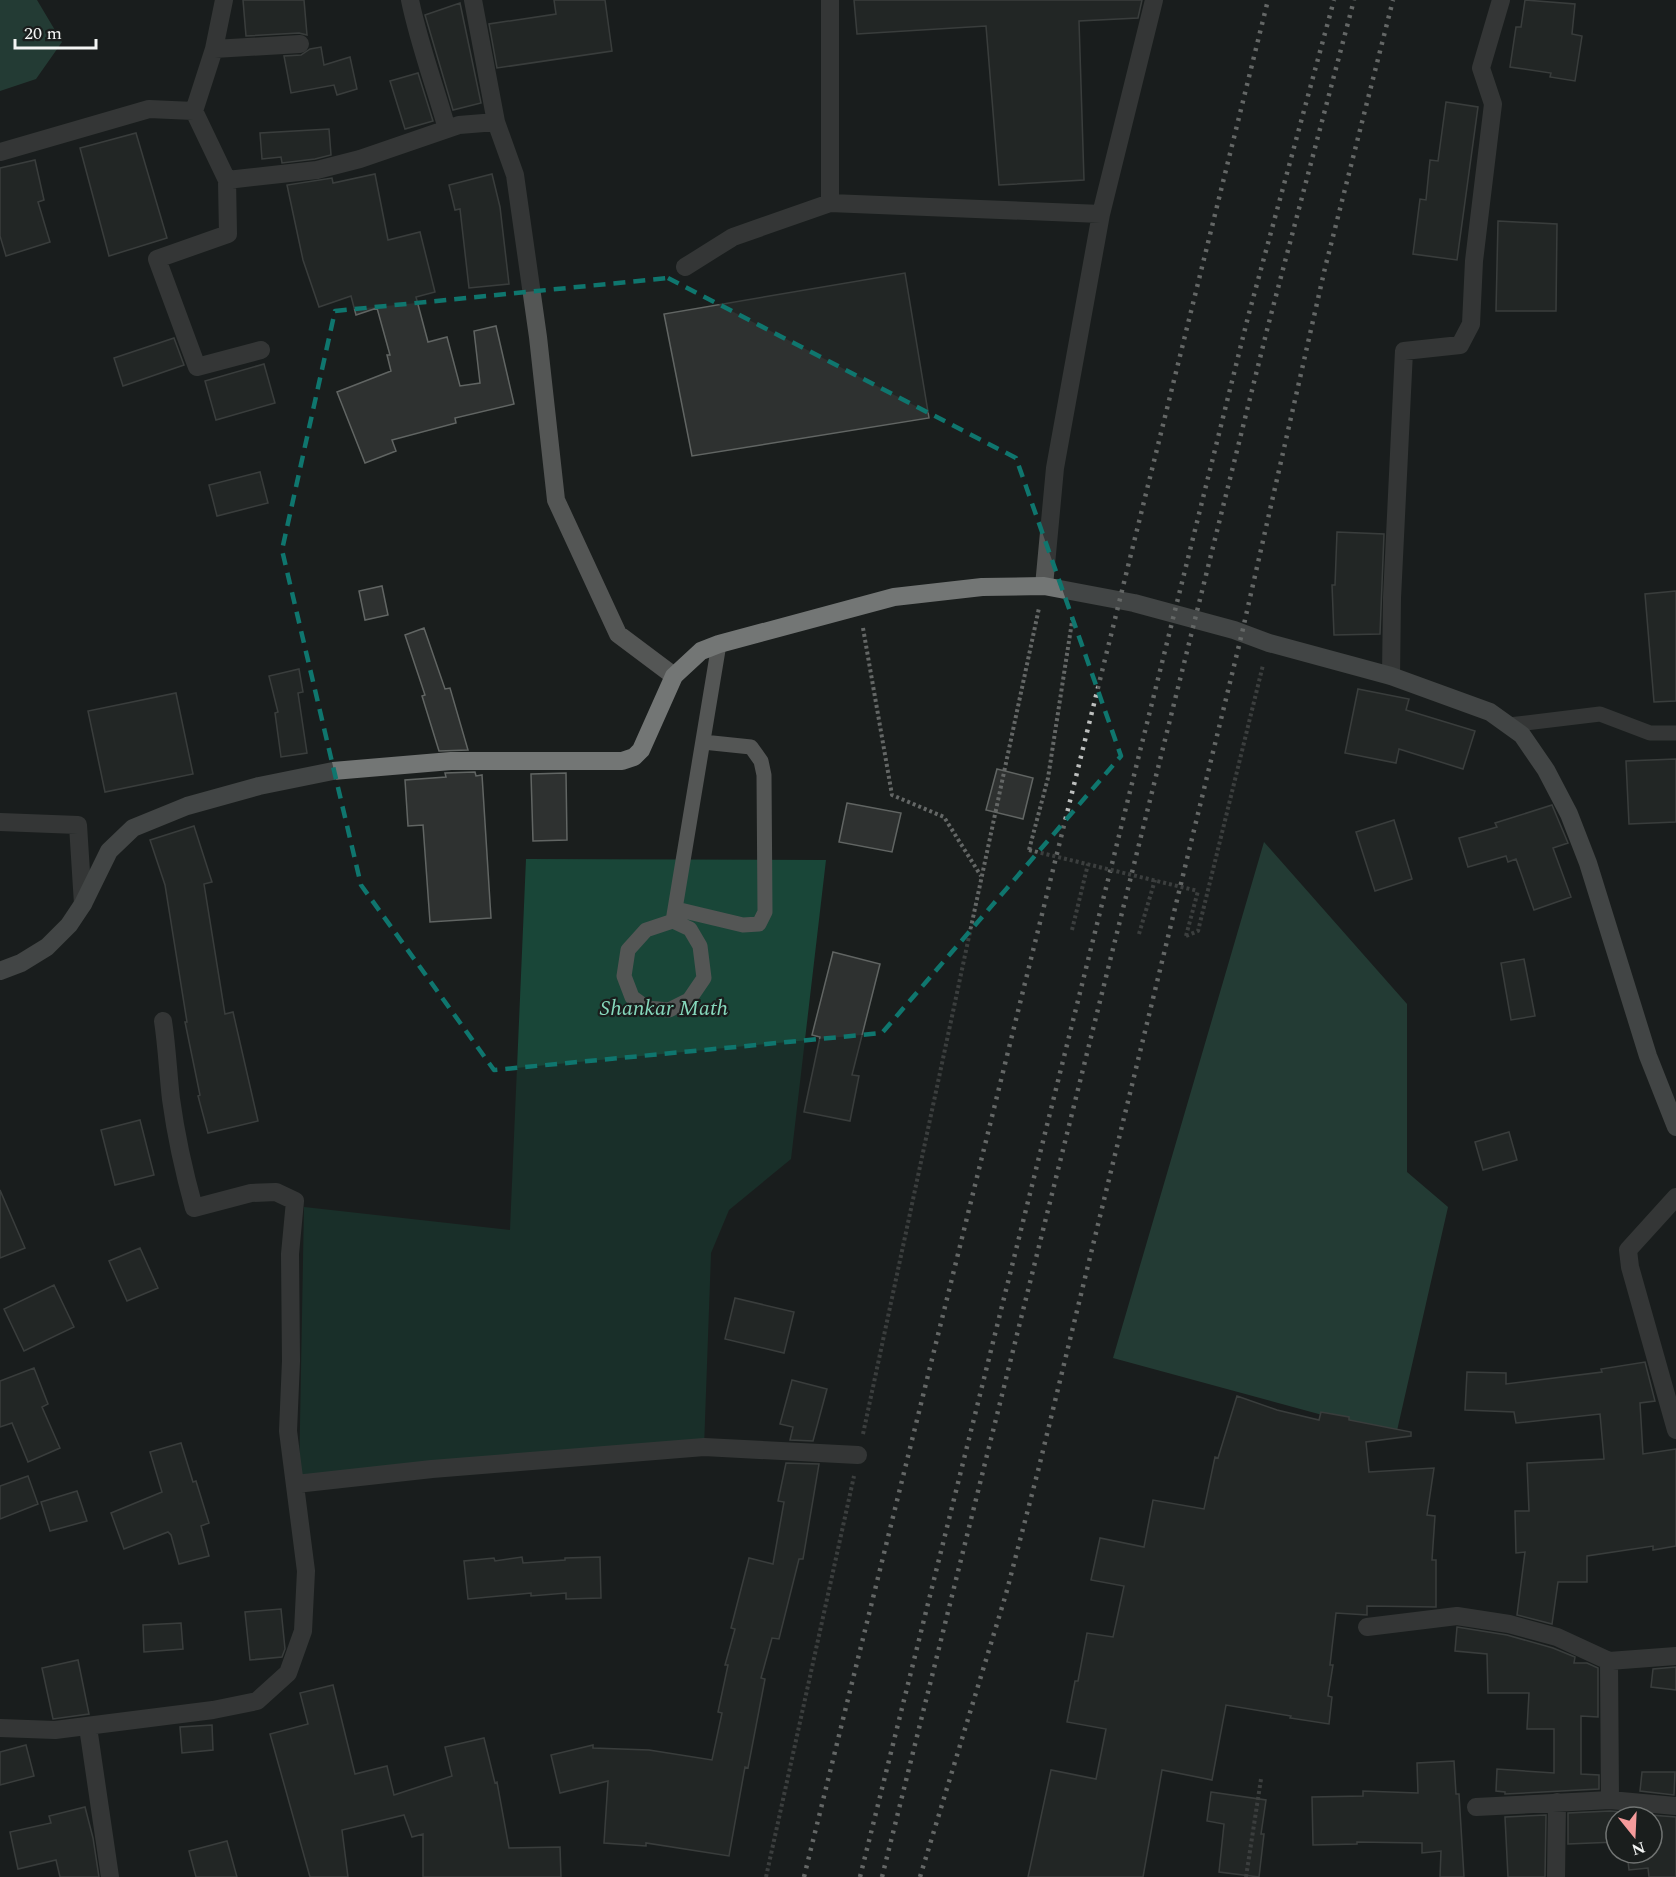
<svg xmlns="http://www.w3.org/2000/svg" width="1676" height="1877" font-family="Spectral,serif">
<rect width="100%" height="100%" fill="#1a1e1d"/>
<path fill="#194638" d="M 526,859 L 826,860 L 791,1159 L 729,1210 L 711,1253 L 704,1447 L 299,1480 L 304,1207 L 510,1230 Z"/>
<path fill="#2f6151" d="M 0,0 L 37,0 L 62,42 L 36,79 L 0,91 Z
M 1264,842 L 1407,1004 L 1407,1172 L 1448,1207 L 1396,1435 L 1113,1358 Z"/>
<path fill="#2e3130" stroke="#616563" stroke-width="1.5" d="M 243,0 L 304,0 L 307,35 L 299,33 L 246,36 Z
M 554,0 L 605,0 L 612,51 L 497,68 L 489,24 L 556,14 Z
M 854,0 L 1142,0 L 1138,18 L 1079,21 L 1084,180 L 999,185 L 986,26 L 857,34 Z
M 1525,0 L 1575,4 L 1572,34 L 1582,36 L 1575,81 L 1550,77 L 1551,73 L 1510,67 L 1516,27 L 1521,27 Z
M 460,3 L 481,103 L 453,110 L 425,15 Z
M 321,47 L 324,65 L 350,57 L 357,89 L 337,95 L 334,85 L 291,93 L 284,56 L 301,55 L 310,49 Z
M 418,73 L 433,121 L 405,129 L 390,81 Z
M 1446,102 L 1478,107 L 1457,260 L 1413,254 L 1420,199 L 1426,200 L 1430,160 L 1438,161 Z
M 329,129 L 331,155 L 315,159 L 282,163 L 281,157 L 262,159 L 260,133 Z
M 136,133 L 167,238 L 109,256 L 80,148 Z
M 35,160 L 44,200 L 38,202 L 50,242 L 6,256 L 0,236 L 0,168 Z
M 375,174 L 388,240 L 420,232 L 435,292 L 416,297 L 428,342 L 447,337 L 460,386 L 480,383 L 474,331 L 496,326 L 514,404 L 455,418 L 456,423 L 392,440 L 396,451 L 365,463 L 337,392 L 391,371 L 387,355 L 390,355 L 377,308 L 356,315 L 351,296 L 319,307 L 303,260 L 287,185 L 332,178 L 333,183 Z
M 492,174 L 500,207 L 509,284 L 469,288 L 460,209 L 455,210 L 449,185 Z
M 1498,221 L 1557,224 L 1556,311 L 1496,311 Z
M 905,273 L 929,418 L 692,456 L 664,314 Z
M 174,338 L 184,365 L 123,386 L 114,358 Z
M 264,364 L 275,403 L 216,420 L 205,381 Z
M 260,472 L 268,503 L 217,516 L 209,485 Z
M 1337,532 L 1384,534 L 1380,634 L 1334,635 L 1332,585 L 1335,585 Z
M 382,586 L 388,615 L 365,620 L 359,591 Z
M 1676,591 L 1676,701 L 1654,702 L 1645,594 Z
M 424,628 L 445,689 L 450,688 L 468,750 L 439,751 L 422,696 L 425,695 L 405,635 Z
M 299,669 L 303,692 L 298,693 L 307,753 L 281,757 L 275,713 L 278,712 L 269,676 Z
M 1358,689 L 1409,699 L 1406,710 L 1475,731 L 1463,769 L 1399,749 L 1396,763 L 1345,753 Z
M 176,693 L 193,774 L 105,792 L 88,711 Z
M 1676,759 L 1676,822 L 1629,824 L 1626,761 Z
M 997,769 L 1033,778 L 1023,819 L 986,810 Z
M 475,772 L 476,776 L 482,775 L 491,918 L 430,922 L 423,825 L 408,826 L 405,780 L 446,777 L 445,773 Z
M 566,773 L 567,840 L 533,841 L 531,774 Z
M 847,803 L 901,813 L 892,852 L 839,842 Z
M 1552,805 L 1568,843 L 1553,848 L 1571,897 L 1534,910 L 1516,859 L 1508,862 L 1506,856 L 1468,867 L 1459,838 L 1497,827 L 1495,823 Z
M 1394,820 L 1412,879 L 1375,891 L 1356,832 Z
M 194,826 L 212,882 L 204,884 L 225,1014 L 233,1012 L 258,1121 L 208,1133 L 198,1096 L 200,1095 L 185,1022 L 187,1022 L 165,885 L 150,840 Z
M 833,952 L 880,964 L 852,1075 L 859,1076 L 850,1121 L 804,1112 L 820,1037 L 812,1035 Z
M 1524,959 L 1535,1016 L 1511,1020 L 1501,963 Z
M 140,1120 L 154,1175 L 115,1185 L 101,1130 Z
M 1509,1132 L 1517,1160 L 1483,1170 L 1475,1142 Z
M 0,1190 L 25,1248 L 0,1258 Z
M 140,1248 L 158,1288 L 127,1301 L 109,1261 Z
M 54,1285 L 74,1327 L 24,1351 L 4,1309 Z
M 735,1298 L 794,1312 L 784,1353 L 725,1339 Z
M 1645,1362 L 1655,1401 L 1640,1403 L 1643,1454 L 1676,1449 L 1676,1546 L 1653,1550 L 1653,1546 L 1587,1556 L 1587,1582 L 1558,1582 L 1552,1624 L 1517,1615 L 1525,1552 L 1516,1553 L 1515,1511 L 1529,1511 L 1527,1463 L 1604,1459 L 1600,1414 L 1516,1423 L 1514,1412 L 1465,1410 L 1467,1372 L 1506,1373 L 1506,1384 L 1602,1372 L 1601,1369 Z
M 34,1368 L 48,1404 L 42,1407 L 60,1448 L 28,1462 L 12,1423 L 0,1427 L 0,1381 Z
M 792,1380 L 827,1389 L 813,1441 L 790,1440 L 793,1427 L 780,1424 Z
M 1237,1396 L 1277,1410 L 1319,1420 L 1321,1412 L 1349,1417 L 1349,1420 L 1411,1432 L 1411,1436 L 1366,1442 L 1369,1472 L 1434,1468 L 1427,1515 L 1435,1516 L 1432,1560 L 1436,1560 L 1436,1607 L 1367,1606 L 1367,1615 L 1336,1613 L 1330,1665 L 1333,1665 L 1328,1696 L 1332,1697 L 1329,1724 L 1290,1718 L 1291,1716 L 1226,1705 L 1212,1780 L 1162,1770 L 1143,1877 L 1028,1877 L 1051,1770 L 1096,1779 L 1106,1729 L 1067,1722 L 1075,1681 L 1078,1681 L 1087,1633 L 1113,1637 L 1124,1586 L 1091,1580 L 1100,1538 L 1144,1547 L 1153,1500 L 1204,1509 L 1215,1457 L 1218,1458 Z
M 181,1443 L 193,1482 L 196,1481 L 209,1523 L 201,1526 L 209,1556 L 179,1564 L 171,1535 L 168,1532 L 124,1549 L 111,1513 L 162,1492 L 150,1452 Z
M 786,1463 L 819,1464 L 803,1559 L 799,1559 L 779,1639 L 772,1638 L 761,1678 L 765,1679 L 748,1768 L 745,1767 L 729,1856 L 646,1843 L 646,1846 L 604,1843 L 608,1781 L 560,1793 L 551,1755 L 593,1745 L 593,1748 L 649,1750 L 712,1760 L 722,1713 L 718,1712 L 728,1665 L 725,1665 L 735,1629 L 731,1628 L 749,1558 L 773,1564 L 784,1502 L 778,1501 Z
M 28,1476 L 38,1504 L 0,1519 L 0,1486 Z
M 77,1491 L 87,1521 L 50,1531 L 41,1502 Z
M 522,1557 L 523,1563 L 565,1560 L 565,1558 L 600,1557 L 601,1598 L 566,1599 L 566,1593 L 531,1596 L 531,1593 L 468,1599 L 464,1561 L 494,1558 L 495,1561 Z
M 281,1609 L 285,1649 L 282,1657 L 250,1660 L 245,1612 Z
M 181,1623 L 183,1649 L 144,1652 L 143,1625 Z
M 1457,1627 L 1507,1635 L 1553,1648 L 1575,1657 L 1574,1663 L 1587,1663 L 1598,1668 L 1598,1717 L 1581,1716 L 1581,1774 L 1599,1775 L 1599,1789 L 1505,1794 L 1505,1792 L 1496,1791 L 1497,1769 L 1554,1773 L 1554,1729 L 1527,1729 L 1529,1693 L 1488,1693 L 1487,1654 L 1455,1651 Z
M 78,1660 L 89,1714 L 53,1719 L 42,1668 Z
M 1676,1667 L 1676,1690 L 1651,1687 L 1653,1669 Z
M 333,1685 L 355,1774 L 387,1766 L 394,1795 L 452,1776 L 445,1747 L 484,1738 L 495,1783 L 497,1782 L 509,1848 L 560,1847 L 561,1877 L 423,1877 L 423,1834 L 412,1837 L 404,1815 L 342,1830 L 348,1877 L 310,1877 L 270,1734 L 308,1724 L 300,1693 Z
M 212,1725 L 213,1750 L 182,1753 L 180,1727 Z
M 26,1745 L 34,1776 L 0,1785 L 0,1752 Z
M 1454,1761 L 1456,1794 L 1459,1794 L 1464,1877 L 1440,1877 L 1441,1851 L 1422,1853 L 1422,1843 L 1357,1842 L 1357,1844 L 1313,1845 L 1312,1797 L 1363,1796 L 1363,1791 L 1418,1793 L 1417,1763 Z
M 1642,1772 L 1675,1772 L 1674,1795 L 1640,1791 Z
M 1211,1792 L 1266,1800 L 1261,1834 L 1264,1834 L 1259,1877 L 1219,1872 L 1224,1824 L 1207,1821 Z
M 85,1807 L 93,1838 L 99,1877 L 60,1877 L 56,1860 L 18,1869 L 10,1832 L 51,1823 L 49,1816 Z
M 1610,1811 L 1623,1812 L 1623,1817 L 1616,1817 L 1616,1842 L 1568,1844 L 1568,1813 Z
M 1638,1814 L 1676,1817 L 1676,1877 L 1649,1877 L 1648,1868 L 1629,1870 L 1627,1853 L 1652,1853 L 1652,1817 L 1637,1817 Z
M 1546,1815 L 1545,1877 L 1508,1877 L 1505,1817 Z
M 227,1841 L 237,1877 L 196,1877 L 189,1851 Z"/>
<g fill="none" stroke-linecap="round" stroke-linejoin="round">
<path stroke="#646766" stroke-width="4" stroke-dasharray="3 3" stroke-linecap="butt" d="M 863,628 L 892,795 L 944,817 L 981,876
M 1029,850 L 1048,778 L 1073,615
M 1072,930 L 1088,864
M 1139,934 L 1155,880
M 1186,936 L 1198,931 L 1263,665
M 1186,936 L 1198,891
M 863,1434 L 1039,608
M 766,1877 L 854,1476
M 1246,1877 L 1261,1779"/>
<path stroke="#545655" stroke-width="15" d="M 1509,725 L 1600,714 L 1650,733 L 1676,733
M 676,909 L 743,925 L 759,924 L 765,912 L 764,775 L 761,761 L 751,747 L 703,742
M 673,921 L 646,930 L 628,950 L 624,976 L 632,997 L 647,1008 L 669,1010 L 689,1000 L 704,978 L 700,946 L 690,929 L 673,921 L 719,644"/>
<path stroke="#545655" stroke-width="18" d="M 410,0 C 419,44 435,86 447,129
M 473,0 L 496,122
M 830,0 L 830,203
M 214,49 L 300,44
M 194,111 L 214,49 L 224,0
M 0,152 L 149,109 L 194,111 L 227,180
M 685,267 L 733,237 L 830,203 L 1101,214
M 261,350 L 197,367 L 157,259 L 228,234 L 227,180 L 317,170 L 360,159 L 459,125 L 496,122 L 515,175 L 538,337 L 556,500 L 618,634 L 674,676
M 1044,586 L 1055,468 L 1101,214 L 1154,0
M 1391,676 L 1392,598 L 1404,351 L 1460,345 L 1471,324 L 1474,261 L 1493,104 L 1481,68 L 1501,0
M 0,822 L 78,825 L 83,904
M 1676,1197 L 1628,1250 L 1630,1267 L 1676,1430
M 296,1484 L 432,1469 L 704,1447 L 858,1455
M 1367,1627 L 1457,1616 L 1509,1624 L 1557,1637 L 1609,1661 L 1676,1656
M 1609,1661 L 1610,1800 L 1676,1806
M 88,1727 L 110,1877
M 0,1728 L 55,1730 L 213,1710 L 257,1701 L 288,1673 L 303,1631 L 306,1571 L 288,1431 L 291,1361 L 290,1254 L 295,1201 L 276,1192 L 251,1193 L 194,1208 C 184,1172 176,1136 171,1099 C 168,1073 167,1047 163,1021
M 1476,1807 L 1610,1800
M 1556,1877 L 1557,1802"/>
<path stroke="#737675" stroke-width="18" d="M 0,971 L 21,963 L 47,947 L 69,925 L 83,904 L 109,851 L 133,828 L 187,806 L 259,786 L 333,771 L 451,761 L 622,761 L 634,757 L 641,750 L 674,676 L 701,651 L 719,644 L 894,597 L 982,587 L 1044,586 L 1134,603 L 1234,630 L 1269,643 L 1391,676 L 1490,712 L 1522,735 L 1546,770 L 1569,814 L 1588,863 L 1648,1056 L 1676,1127"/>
<path stroke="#bec0bf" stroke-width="4.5" stroke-dasharray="3 6" stroke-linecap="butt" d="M 804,1877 L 1268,0
M 860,1877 L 1248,317 L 1334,0
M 882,1877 L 1268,326 L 1354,0
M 920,1877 L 1006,1594 L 1038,1471 L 1242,633 L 1325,268 L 1393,0"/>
<path stroke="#646766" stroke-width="4" stroke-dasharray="3 3" stroke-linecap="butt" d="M 1029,850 L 1198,891"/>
</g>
<path d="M0 0H1676V1877H0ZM 668,278 L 1016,458 L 1121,756 L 882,1033 L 494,1070 L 361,885 L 282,550 L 335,311 Z" fill="#1a1e1d" fill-opacity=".55" fill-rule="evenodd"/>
<path fill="none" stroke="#0f766e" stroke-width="4.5" stroke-dasharray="12 8" stroke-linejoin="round" d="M 668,278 L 1016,458 L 1121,756 L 882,1033 L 494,1070 L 361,885 L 282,550 L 335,311 Z"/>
<g text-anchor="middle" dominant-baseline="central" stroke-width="4.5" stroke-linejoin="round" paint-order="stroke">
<g font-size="22" font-style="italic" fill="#86d8bc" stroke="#1a1e1d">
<text x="664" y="1008">Shankar Math</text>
</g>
</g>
<g transform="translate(1634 1835) rotate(162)"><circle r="28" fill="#1a1e1d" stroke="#717473" stroke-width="1.5"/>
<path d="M0-4.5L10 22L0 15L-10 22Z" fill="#f59b9b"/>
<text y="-9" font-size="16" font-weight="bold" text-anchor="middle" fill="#f3f5f4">N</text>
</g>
<path d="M15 39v9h81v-9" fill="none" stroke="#f3f5f4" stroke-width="3"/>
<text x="24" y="39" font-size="18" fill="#f3f5f4" stroke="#1a1e1d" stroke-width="4.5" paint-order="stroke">20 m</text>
</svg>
